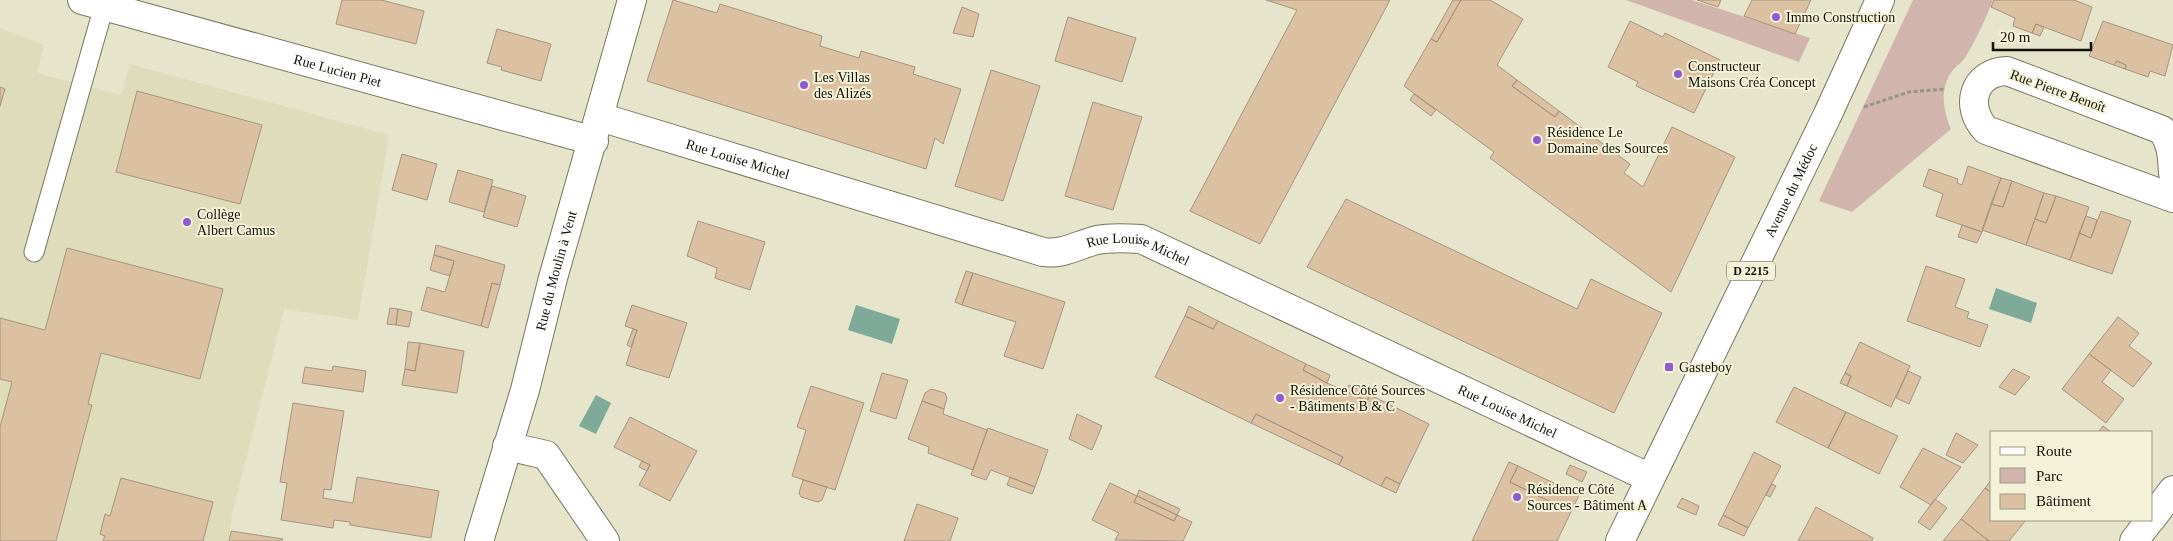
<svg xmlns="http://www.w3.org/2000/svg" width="2173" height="541" font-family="'Times New Roman',serif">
<rect width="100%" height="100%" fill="#e6e4cb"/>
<path fill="#dedcbb" d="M 0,28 L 44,45 L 37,73 L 121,95 L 130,64 L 389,135 L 358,320 L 284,309 L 232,515 L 228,541 L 0,541 Z"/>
<path fill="#d1b4ab" d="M 1626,0 L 1692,0 L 1810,38 L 1799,62 Z
M 1913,0 L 1993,0 C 1985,20 1977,38 1966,56 C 1963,62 1957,65 1953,70 C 1939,88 1943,110 1951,129 L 1852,212 L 1819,201 Z"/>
<path fill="#7fa999" d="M 1996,288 L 2037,303 L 2031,323 L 1989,309 Z
M 856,305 L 900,319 L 892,344 L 848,330 Z
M 596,395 L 611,403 L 596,434 L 579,426 Z"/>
<path fill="#dbc1a1" stroke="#a49481" d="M 342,0 L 381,0 L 424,11 L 416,44 L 336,24 Z
M 673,0 L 717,13 L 720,4 L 822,36 L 820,46 L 859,58 L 861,51 L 915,67 L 913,74 L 961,89 L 943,144 L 935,138 L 926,169 L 647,81 Z
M 1266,0 L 1390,0 L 1260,244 L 1190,211 L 1297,10 Z
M 1453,0 L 1461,0 L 1437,42 L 1431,39 Z
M 1461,0 L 1490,0 L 1523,19 L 1497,65 L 1517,80 L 1512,86 L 1555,117 L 1559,111 L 1630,164 L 1624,173 L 1643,187 L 1672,127 L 1735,157 L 1671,292 L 1490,158 L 1494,152 L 1404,86 L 1431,39 L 1437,42 Z
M 1697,0 L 1721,0 L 1718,7 Z
M 1752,0 L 1811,0 L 1795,34 L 1744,16 Z
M 1994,0 L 2074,0 L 2092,7 L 2081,41 L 2036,24 L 2032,33 L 2013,26 L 2015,18 L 1991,7 Z
M 962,7 L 979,14 L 973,37 L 953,33 Z
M 1068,17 L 1136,38 L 1122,82 L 1055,61 Z
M 1630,21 L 1663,37 L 1665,33 L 1720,60 L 1694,113 L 1636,86 L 1638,82 L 1608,67 Z
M 2103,21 L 2173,45 L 2165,76 L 2150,71 L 2148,77 L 2125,69 L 2126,65 L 2117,61 L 2114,65 L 2089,56 Z
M 2036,24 L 2044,27 L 2040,36 L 2032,33 Z
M 497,29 L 551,44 L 541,81 L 501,70 L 502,67 L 487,63 Z
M 2117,61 L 2126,65 L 2125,69 L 2114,65 Z
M 991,70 L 1040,86 L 1003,201 L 955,186 Z
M 1517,80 L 1559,111 L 1555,117 L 1512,86 Z
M 0,87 L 5,89 L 0,106 Z
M 137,91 L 262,125 L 240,204 L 116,172 Z
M 1414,94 L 1436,110 L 1431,116 L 1410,100 Z
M 1093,102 L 1142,117 L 1113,210 L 1065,196 Z
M 402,154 L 437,164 L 427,200 L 392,190 Z
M 1968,166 L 2001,178 L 1982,232 L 1936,216 L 1943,194 L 1923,186 L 1929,169 L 1958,179 L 1957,183 L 1962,185 Z
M 458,170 L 493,180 L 484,212 L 449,202 Z
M 2001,178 L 2012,181 L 2003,207 L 1991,204 Z
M 2012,181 L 2044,193 L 2026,245 L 1982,230 L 1991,204 L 2003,207 Z
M 492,186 L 526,196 L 517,227 L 483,217 Z
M 2044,193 L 2056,196 L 2046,223 L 2035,219 Z
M 2056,196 L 2089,207 L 2070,260 L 2026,245 L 2035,219 L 2046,223 Z
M 1346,199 L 1577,309 L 1591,279 L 1662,313 L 1614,413 L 1307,267 Z
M 2101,211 L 2131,221 L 2112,274 L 2070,260 L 2079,233 L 2091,238 Z
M 2086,216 L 2097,220 L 2091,238 L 2079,233 Z
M 698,221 L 765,242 L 750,290 L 715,278 L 717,268 L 687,256 Z
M 1962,225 L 1982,232 L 1977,243 L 1958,237 Z
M 436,245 L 505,265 L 500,285 L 492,283 L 481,326 L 421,310 L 427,287 L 445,292 L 454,261 L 434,255 Z
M 67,248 L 223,289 L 200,379 L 101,353 L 88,404 L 92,405 L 56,541 L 0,541 L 0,427 L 12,382 L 0,379 L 0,318 L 45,330 Z
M 434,255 L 454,261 L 450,276 L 430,270 Z
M 1926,266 L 1965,279 L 1955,307 L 1969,312 L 1967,318 L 1988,325 L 1980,347 L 1907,321 Z
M 966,271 L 973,273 L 962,305 L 955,302 Z
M 973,273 L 1065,302 L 1043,369 L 1004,356 L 1016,322 L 962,305 Z
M 492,283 L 500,285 L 488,328 L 481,326 Z
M 632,305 L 687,323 L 669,378 L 626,365 L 637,330 L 625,326 Z
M 1189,306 L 1218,321 L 1213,329 L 1185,316 Z
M 390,308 L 398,309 L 396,325 L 387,324 Z
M 398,309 L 412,312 L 409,327 L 396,325 Z
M 1185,316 L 1213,329 L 1218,321 L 1306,364 L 1303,370 L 1327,383 L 1367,401 L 1370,395 L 1429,424 L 1400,484 L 1386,477 L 1381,486 L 1339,465 L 1343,457 L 1256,414 L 1251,423 L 1155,377 Z
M 2118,317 L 2139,333 L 2129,346 L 2152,363 L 2133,387 L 2089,354 Z
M 633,329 L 637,330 L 631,347 L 627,345 Z
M 408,342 L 420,343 L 415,371 L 405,369 Z
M 1860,342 L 1910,366 L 1891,407 L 1847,386 L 1851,376 L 1845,373 Z
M 420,343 L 464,351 L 457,393 L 402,385 L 405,369 L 415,371 Z
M 2089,354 L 2111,370 L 2102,382 L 2124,399 L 2106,423 L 2062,389 Z
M 1306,364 L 1330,375 L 1327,383 L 1303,370 Z
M 333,366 L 366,371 L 363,392 L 302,383 L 305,367 L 332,371 Z
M 2013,369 L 2030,377 L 2015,395 L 1999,387 Z
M 1908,371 L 1921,377 L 1909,404 L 1896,398 Z
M 882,373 L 908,380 L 896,419 L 870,411 Z
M 1845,373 L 1851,376 L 1847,386 L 1840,383 Z
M 1349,385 L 1370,395 L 1367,401 L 1346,392 Z
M 811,386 L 864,403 L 835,490 L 792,476 L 806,430 L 797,427 Z
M 1794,387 L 1846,412 L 1828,448 L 1776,422 Z
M 931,389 L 945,393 L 947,398 L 944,409 L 922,401 L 925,393 Z
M 922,401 L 944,409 L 943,414 L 987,430 L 973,470 L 928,453 L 929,447 L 908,439 Z
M 293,403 L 344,411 L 331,490 L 324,489 L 323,498 L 353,503 L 357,477 L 439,491 L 431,538 L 350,525 L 350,522 L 334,520 L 333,528 L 281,520 L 287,483 L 280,482 Z
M 1846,412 L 1898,436 L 1879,474 L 1828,448 Z
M 1077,414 L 1102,426 L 1092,450 L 1069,439 Z
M 1256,414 L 1343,457 L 1339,465 L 1251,423 Z
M 630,417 L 697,451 L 670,501 L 639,485 L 650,465 L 614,447 Z
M 2103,426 L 2111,432 L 2098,432 Z
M 988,428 L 1048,450 L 1035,487 L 991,470 L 986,480 L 971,475 Z
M 1956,433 L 1978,445 L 1963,463 L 1946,455 Z
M 1923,448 L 1961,467 L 1931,505 L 1900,487 Z
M 1754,452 L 1781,466 L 1748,528 L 1723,515 Z
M 642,461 L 650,465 L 647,471 L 639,467 Z
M 1509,462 L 1518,466 L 1510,482 L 1571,512 L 1557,541 L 1472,541 Z
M 1570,465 L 1587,472 L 1582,482 L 1566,474 Z
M 1518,466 L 1579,495 L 1571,512 L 1510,482 Z
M 1010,477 L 1035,487 L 1032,494 L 1007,485 Z
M 1386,477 L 1400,484 L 1396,493 L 1381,486 Z
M 121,478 L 213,502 L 203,541 L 103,541 L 105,536 L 100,534 L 105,514 L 110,516 Z
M 1992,479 L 1992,493 L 1985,488 Z
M 803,480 L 827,487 L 822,500 L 818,502 L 801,497 L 799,493 Z
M 1110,483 L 1137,496 L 1134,502 L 1174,521 L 1177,515 L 1192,522 L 1183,541 L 1115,540 L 1119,533 L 1092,520 Z
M 1772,484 L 1776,486 L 1770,497 L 1766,495 Z
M 1985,488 L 1992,493 L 1992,520 L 2026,520 L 2009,541 L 1989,541 L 1961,519 Z
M 1139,490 L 1180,509 L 1177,515 L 1137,496 Z
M 1137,496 L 1177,515 L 1174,521 L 1134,502 Z
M 1682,498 L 1699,506 L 1696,515 L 1677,507 Z
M 1935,499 L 1947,508 L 1930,530 L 1918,522 Z
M 917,504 L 958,518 L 950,541 L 904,541 Z
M 1816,507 L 1873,538 L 1872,541 L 1798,541 Z
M 1723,515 L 1748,528 L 1744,536 L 1718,525 Z
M 1961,519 L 1989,541 L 1943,541 Z
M 231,531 L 283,539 L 282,541 L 229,541 Z"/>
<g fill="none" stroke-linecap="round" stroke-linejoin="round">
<g stroke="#77765f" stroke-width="21">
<path id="lane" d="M 34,252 L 104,6"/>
</g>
<g stroke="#77765f" stroke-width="30">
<g id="street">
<path id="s1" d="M 82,0 L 594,141"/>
<path id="s2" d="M 600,117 L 1043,252 C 1063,255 1077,245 1097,240 C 1111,237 1127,238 1141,239 L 1650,478"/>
<path d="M 2173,173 C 2172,156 2172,144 2162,130 L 2007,71 C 1973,72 1964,107 1986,130 L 2173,198"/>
<path d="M 507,446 L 546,455 L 605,541"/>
<path d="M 2152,518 L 2173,490"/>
<path id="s3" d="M 479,541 L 525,390 L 553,278 L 632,0"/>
<path d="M 2134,541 L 2150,520"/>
</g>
</g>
<g stroke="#77765f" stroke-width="30">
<g id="primary">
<path id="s4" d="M 1620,541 L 1827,116 L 1880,0"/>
</g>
</g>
<path stroke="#969582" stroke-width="3" stroke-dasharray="4 2.5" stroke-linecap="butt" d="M 1864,107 L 1909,92 L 1945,89"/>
<use href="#lane" stroke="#fff" stroke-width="19"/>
<use href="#street" stroke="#fff" stroke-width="28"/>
<use href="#primary" stroke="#fff" stroke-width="28"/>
</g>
<g fill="#905ad2" stroke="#f3f2d8" stroke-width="2">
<circle cx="1776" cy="17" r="5"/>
<circle cx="1678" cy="74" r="5"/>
<circle cx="804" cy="85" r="5"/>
<circle cx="1537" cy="140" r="5"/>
<circle cx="187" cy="222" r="5"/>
<rect x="1664" y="362" width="10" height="10" rx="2.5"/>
<circle cx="1280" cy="398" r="5"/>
<circle cx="1517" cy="497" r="5"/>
</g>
<g text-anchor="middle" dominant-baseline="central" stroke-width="4" stroke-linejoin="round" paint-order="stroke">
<rect fill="#f3f2d8" stroke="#575648" stroke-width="1" x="1727" y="261.5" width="48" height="19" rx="4"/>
<g font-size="12" font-weight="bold" fill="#14130a">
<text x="1751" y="271">D 2215</text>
</g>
<g font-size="14" fill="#14130a" stroke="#f3f2d8" text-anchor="start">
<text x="1786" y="17">Immo Construction</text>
<text x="1688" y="66">Constructeur<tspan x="1688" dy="16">Maisons Créa Concept</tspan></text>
<text x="814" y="77">Les Villas<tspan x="814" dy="16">des Alizés</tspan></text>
<text x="1547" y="132">Résidence Le<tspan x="1547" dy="16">Domaine des Sources</tspan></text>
<text x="197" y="214">Collège<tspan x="197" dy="16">Albert Camus</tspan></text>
<text x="1679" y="367">Gasteboy</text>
<text x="1290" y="390">Résidence Côté Sources<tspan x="1290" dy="16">- Bâtiments B &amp; C</tspan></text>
<text x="1527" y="489">Résidence Côté<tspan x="1527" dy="16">Sources - Bâtiment A</tspan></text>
</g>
<g font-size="14" fill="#14130a" stroke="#f3f2d8">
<text stroke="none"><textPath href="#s1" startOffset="265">Rue Lucien Piet</textPath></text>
<text transform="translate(2058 91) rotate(20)">Rue Pierre Benoît</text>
<text stroke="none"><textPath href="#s2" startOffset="144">Rue Louise Michel</textPath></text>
<text stroke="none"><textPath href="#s4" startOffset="390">Avenue du Médoc</textPath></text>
<text stroke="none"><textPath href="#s2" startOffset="562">Rue Louise Michel</textPath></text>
<text stroke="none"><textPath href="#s3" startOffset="281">Rue du Moulin à Vent</textPath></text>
<text stroke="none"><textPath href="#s2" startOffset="968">Rue Louise Michel</textPath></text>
</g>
</g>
<rect x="1990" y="431" width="162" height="90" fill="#f3f2d8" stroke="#9a9986"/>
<rect x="2000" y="447" width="25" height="8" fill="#ffffff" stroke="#9a9986"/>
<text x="2036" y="456" font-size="15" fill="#14130a">Route</text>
<rect x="2000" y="468" width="25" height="15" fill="#d1b4ab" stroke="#9a9986"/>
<text x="2036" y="481" font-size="15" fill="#14130a">Parc</text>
<rect x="2000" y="494" width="25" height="15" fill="#dbc1a1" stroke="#9a9986"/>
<text x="2036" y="506" font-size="15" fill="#14130a">Bâtiment</text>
<path d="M1993 42v8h98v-8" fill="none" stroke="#14130a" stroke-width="2.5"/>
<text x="2000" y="42" font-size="15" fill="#14130a" stroke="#f3f2d8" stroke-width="4" paint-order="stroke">20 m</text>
</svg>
